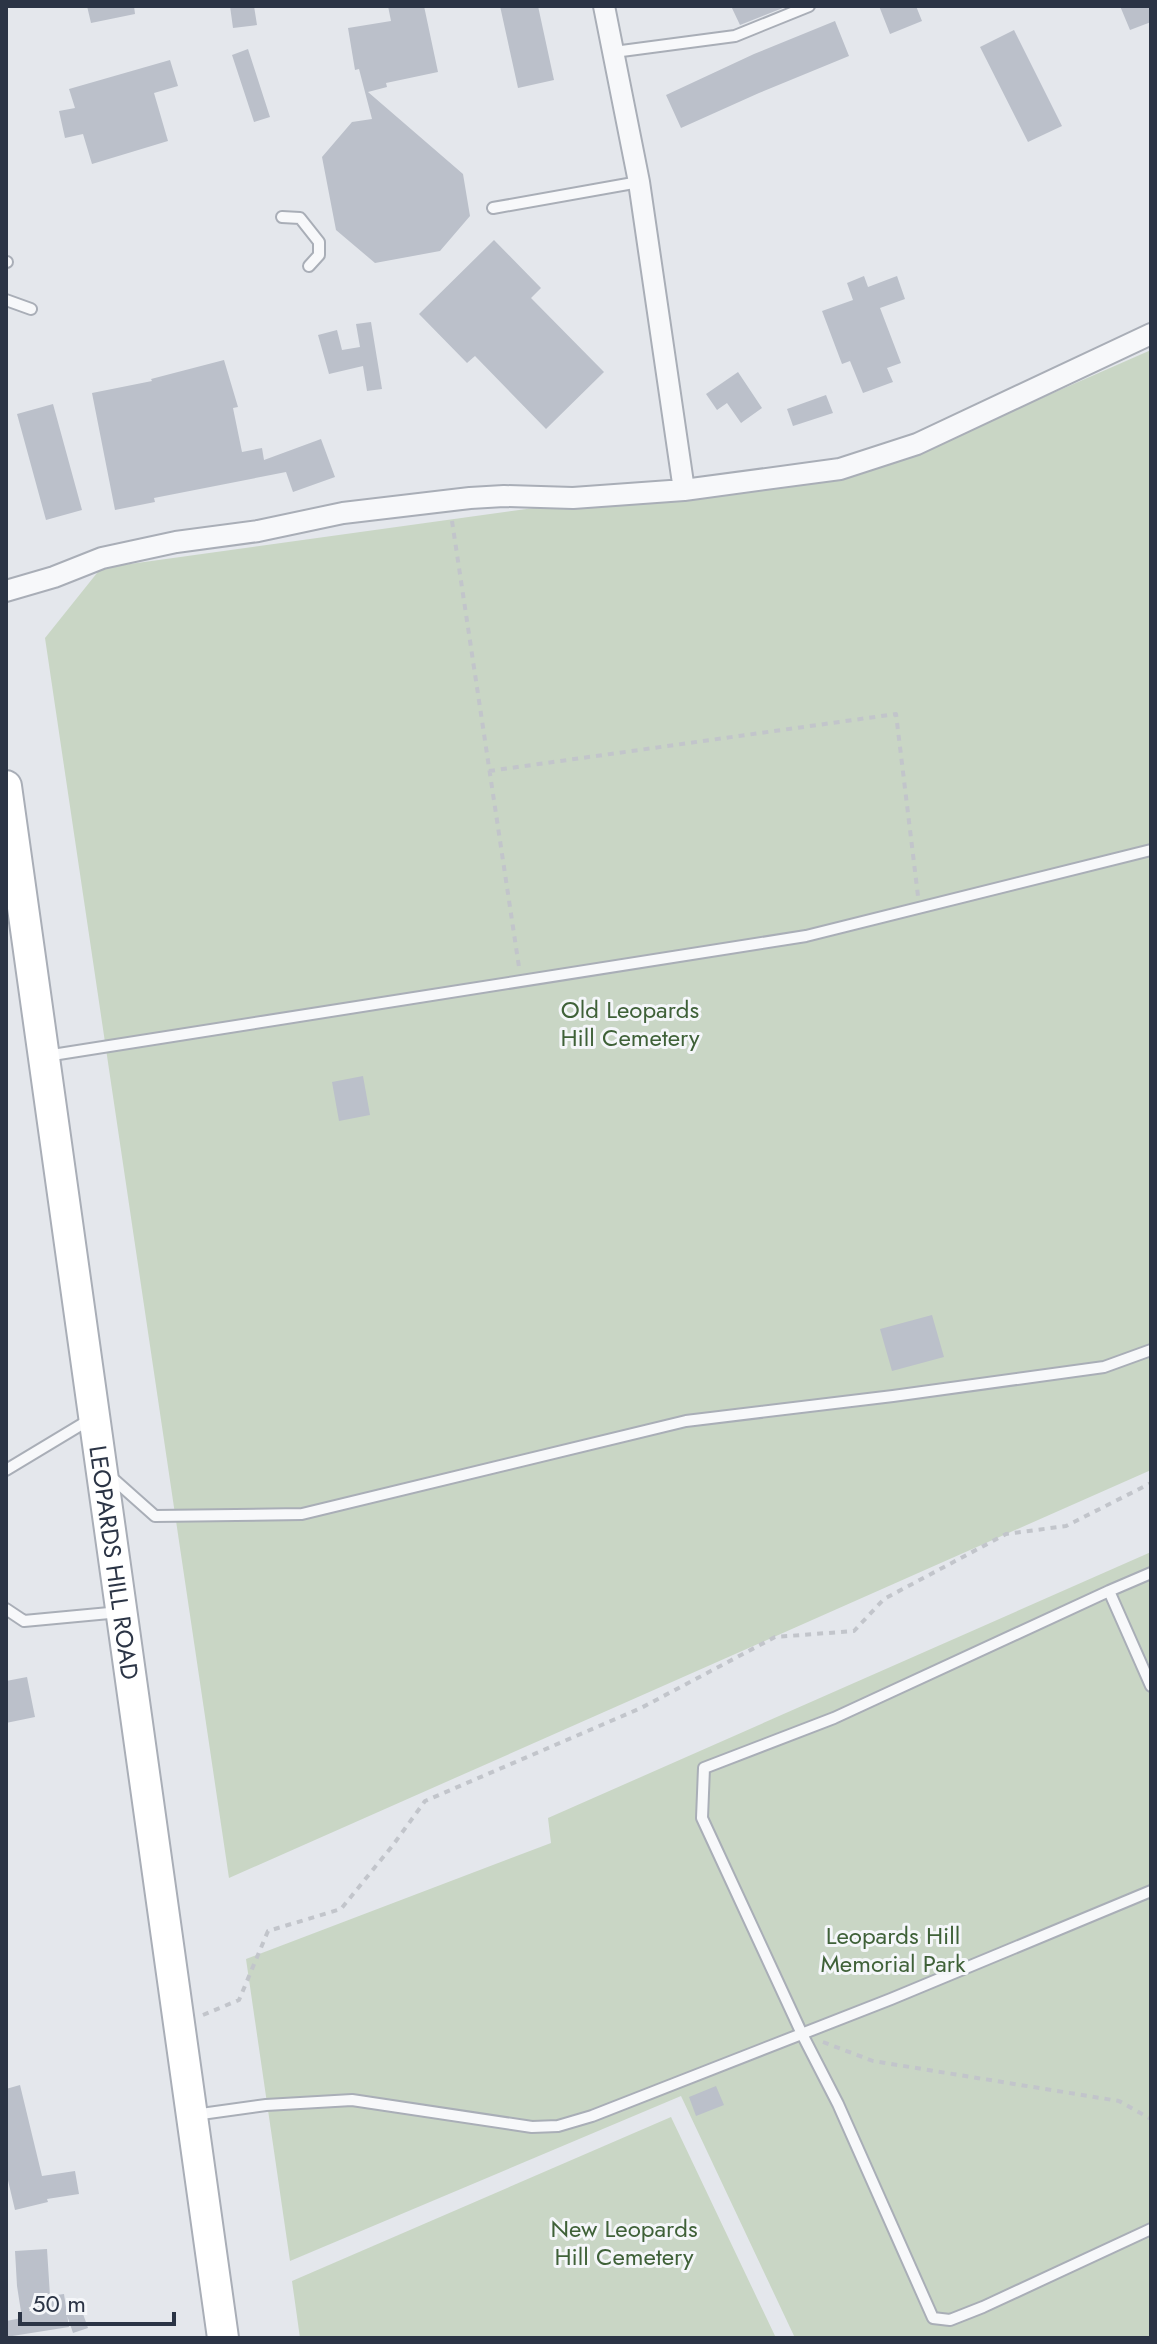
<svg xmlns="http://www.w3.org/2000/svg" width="1157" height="2344" font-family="Jost,sans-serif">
<rect width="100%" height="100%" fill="#e4e7ec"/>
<path fill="#c9d6c5" d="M 1151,350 L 1151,1470 L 229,1878 L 45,638 L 101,568 L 909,456 Z
M 1151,1552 L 1151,2338 L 795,2338 L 681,2096 L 290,2261 L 246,1959 L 551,1843 L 548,1818 Z
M 671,2117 L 776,2338 L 300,2338 L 292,2281 Z"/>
<path fill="#bbc0ca" d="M 87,6 L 134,6 L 135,14 L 91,23 Z
M 230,6 L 254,6 L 257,25 L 233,28 Z
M 388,6 L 424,6 L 438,72 L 386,83 L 387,87 L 368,92 L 463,174 L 470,216 L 440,251 L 375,263 L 336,230 L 322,157 L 352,122 L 372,119 L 359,69 L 355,70 L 348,28 L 391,21 Z
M 500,6 L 538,6 L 554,80 L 518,88 Z
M 731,6 L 788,6 L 740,25 Z
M 879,6 L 916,6 L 922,21 L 890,34 Z
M 1120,6 L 1151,6 L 1151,22 L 1130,30 Z
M 835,21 L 849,56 L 759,93 L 681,128 L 666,95 L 754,54 Z
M 1014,30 L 1062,126 L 1028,142 L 980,47 Z
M 248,49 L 270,117 L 254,122 L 232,55 Z
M 170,60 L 178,86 L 154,93 L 168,141 L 92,164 L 83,134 L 65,138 L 59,111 L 75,108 L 69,89 Z
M 494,240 L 541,288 L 531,298 L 604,372 L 546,429 L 475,356 L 467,363 L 419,314 Z
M 864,276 L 868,287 L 897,276 L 905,299 L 880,308 L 901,363 L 887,368 L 893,382 L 863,393 L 850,361 L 842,364 L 822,311 L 853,300 L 847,283 Z
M 371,322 L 382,389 L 367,391 L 363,366 L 329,374 L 318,335 L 337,330 L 342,350 L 360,347 L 356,324 Z
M 224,360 L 238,407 L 233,408 L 242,452 L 262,448 L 264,460 L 321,439 L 335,477 L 293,492 L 286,472 L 154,498 L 155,502 L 115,510 L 92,393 L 152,381 L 151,379 Z
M 738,372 L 762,408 L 741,423 L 727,403 L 717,410 L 706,394 Z
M 826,395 L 833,413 L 793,426 L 787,409 Z
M 53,404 L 82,510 L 46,520 L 17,414 Z
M 363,1076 L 370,1115 L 339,1121 L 332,1082 Z
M 932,1315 L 944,1357 L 892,1371 L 880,1329 Z
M 27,1677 L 35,1717 L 6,1723 L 6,1681 Z
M 20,2085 L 42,2176 L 75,2171 L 79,2194 L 47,2199 L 48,2202 L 15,2210 L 6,2172 L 6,2089 Z
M 716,2086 L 724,2105 L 696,2116 L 689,2097 Z
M 47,2249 L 50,2296 L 64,2294 L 69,2327 L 6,2337 L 6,2321 L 22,2318 L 17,2286 L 15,2251 Z
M 82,2311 L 88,2328 L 73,2333 L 67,2315 Z"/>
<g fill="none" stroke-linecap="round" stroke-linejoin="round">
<g stroke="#a9aeb7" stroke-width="14">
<path id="service" d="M 614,52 L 735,36 L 809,6
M 493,208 L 639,182
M 282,217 L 300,218 L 319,242 L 319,255 L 309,266
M 6,262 L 7,262
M 6,300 L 31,309
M 46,1056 L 806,936 L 1151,850
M 6,1470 L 89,1420
M 110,1476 L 155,1516 L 302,1514 L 686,1421 L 893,1396 L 1104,1367 L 1151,1350
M 1109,1591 L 1151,1573
M 6,1609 L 24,1621 L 120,1612
M 1151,1686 L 1109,1591 L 834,1718 L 704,1768 L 702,1818 L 802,2034 L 838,2104 L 933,2318 L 950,2320 L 983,2307 L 1151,2229
M 194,2115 L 266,2105 L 352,2100 L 532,2127 L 558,2126 L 592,2116 L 891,1999 L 1151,1891"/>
</g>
<g stroke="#a9aeb7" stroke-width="24">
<path id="minor" d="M 604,6 L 639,182 L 684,490
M 6,591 L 54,577 L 102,558 L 176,542 L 258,531 L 343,513 L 470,498 L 504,496 L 573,498 L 684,490 L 840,469 L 917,444 L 1151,334"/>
</g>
<g stroke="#a9aeb7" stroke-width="34">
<g id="secondary">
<path id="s1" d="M 6,786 L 223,2338"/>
</g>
</g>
<path stroke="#c2c5cb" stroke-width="4" stroke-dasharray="6 6" stroke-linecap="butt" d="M 452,521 L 519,967
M 489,771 L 896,714 L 918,896
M 203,2015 L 239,2000 L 268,1931 L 341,1909 L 393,1845 L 425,1801 L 641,1708 L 775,1637 L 854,1631 L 884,1599 L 1006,1534 L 1066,1526 L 1151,1483
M 823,2042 L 873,2061 L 1119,2101 L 1151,2119"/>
<use href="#service" stroke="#f7f8fa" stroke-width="10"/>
<use href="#minor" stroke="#f7f8fa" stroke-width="20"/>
<use href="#secondary" stroke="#fff" stroke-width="30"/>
</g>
<g text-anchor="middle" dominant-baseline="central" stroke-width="6" stroke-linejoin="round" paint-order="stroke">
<g font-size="24" fill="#3f6138" stroke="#f4f6f9">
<text x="630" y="1009">Old Leopards<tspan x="630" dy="28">Hill Cemetery</tspan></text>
<text x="893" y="1935">Leopards Hill<tspan x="893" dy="28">Memorial Park</tspan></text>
<text x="624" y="2228">New Leopards<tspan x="624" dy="28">Hill Cemetery</tspan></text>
</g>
<g font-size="24" fill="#2b3445" stroke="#f4f6f9">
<text stroke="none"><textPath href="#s1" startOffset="784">LEOPARDS HILL ROAD</textPath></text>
</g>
</g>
<rect width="1157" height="2344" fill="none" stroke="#2b3445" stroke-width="16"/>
<path d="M20 2312v12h154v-12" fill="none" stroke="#2b3445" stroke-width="4"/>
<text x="32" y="2312" font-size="24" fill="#2b3445" stroke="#f4f6f9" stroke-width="6" paint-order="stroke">50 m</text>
</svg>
